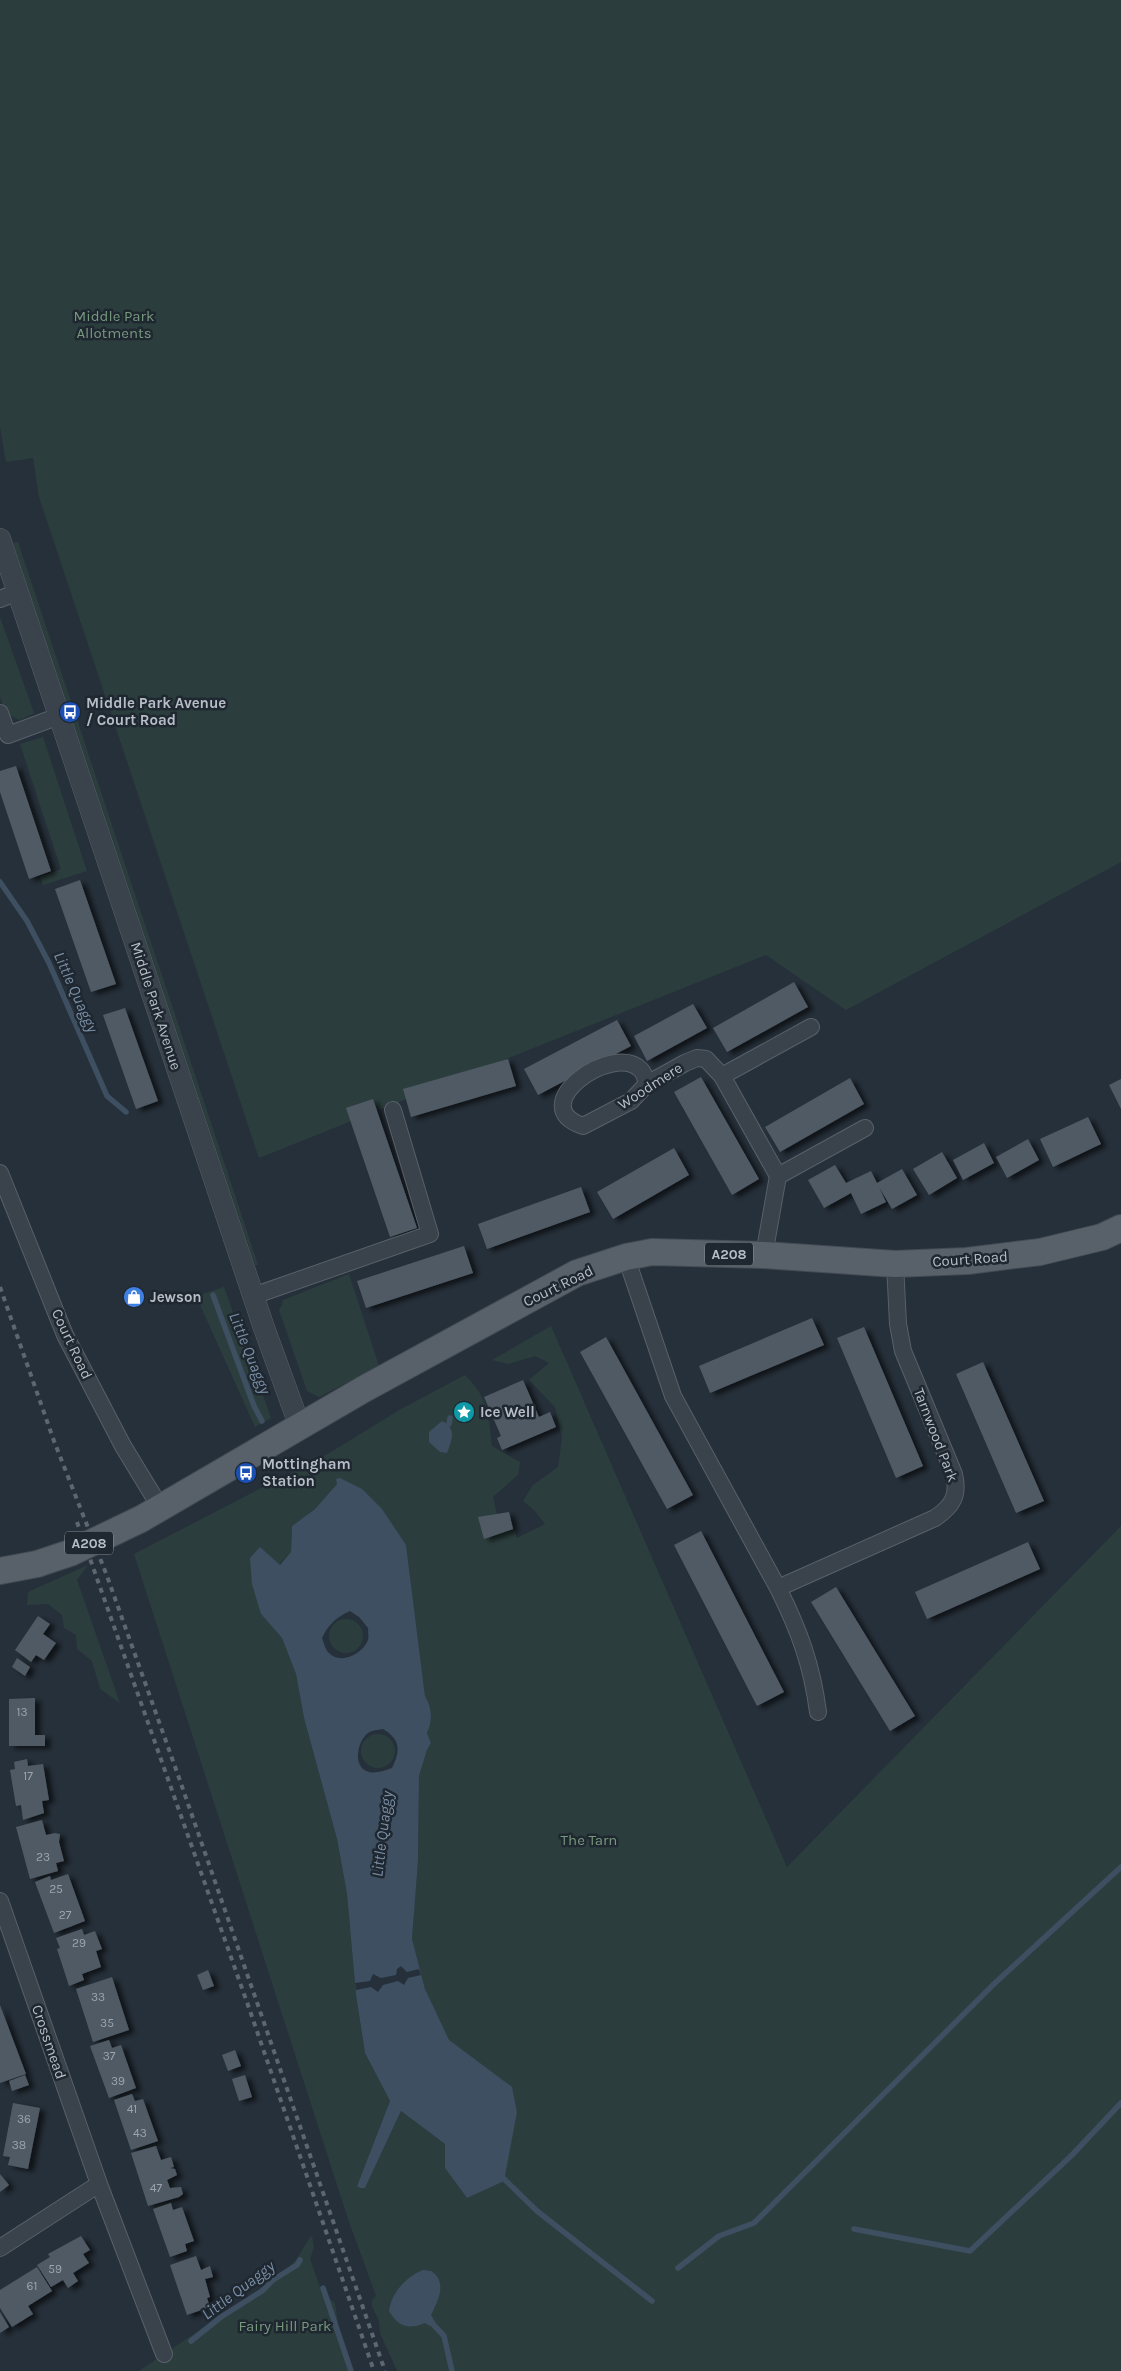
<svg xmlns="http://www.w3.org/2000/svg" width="1121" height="2371" font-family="Karla,sans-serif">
<defs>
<filter id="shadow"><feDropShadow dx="5.5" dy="3" stdDeviation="2.5" flood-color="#0009"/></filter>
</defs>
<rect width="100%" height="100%" fill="#26303a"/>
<path fill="#2b3e3d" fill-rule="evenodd" d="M 0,0 L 1121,0 L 1121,862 L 846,1010 L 766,955 L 259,1158 L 39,497 L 33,458 L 6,462 L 0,427 Z
M 18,542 L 234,1192 L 258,1265 L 255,1265 L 13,543 Z
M 0,617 L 34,713 L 20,720 L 6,714 L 0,697 Z
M 43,737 L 87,871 L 43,885 L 40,877 L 61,869 L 20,744 Z
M 349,1274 L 379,1366 L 319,1397 L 307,1391 L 279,1310 L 282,1305 L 283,1300 Z
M 224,1287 L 271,1418 L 255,1427 L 196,1296 Z
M 551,1326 L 787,1867 L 1121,1526 L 1121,2371 L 397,2371 L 380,2333 L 379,2321 L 372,2306 L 372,2300 L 376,2296 L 348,2219 L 134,1554 L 331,1452 L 401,1409 L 465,1375 C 490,1401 488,1412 492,1446 L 520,1462 L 518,1475 L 493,1497 L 497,1515 L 509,1512 L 517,1538 L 545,1524 L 534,1510 L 523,1501 L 533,1485 L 558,1467 L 562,1438 L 555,1407 L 529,1380 L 549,1363 L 535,1356 L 508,1364 L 492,1360 ZM 337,1484 L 406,1545 L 425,1696 C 432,1707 433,1721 427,1733 L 431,1743 L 427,1750 L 419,1776 L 418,1860 L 412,1939 L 425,1989 L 504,2180 L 467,2198 L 445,2168 L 445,2144 L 401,2111 L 365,2188 L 357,2186 L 390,2101 L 365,2053 L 356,1995 L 347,1894 L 337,1839 L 304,1718 L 296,1674 L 282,1638 L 261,1614 L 260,1548 L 279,1565 L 291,1552 L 292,1526 L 315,1509 Z
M 88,1565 L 77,1580 L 120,1703 L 100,1689 L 92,1661 L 77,1649 L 76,1635 L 64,1628 L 62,1615 L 48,1604 L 27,1605 L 28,1592 Z
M329 1636a17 17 0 1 1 34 0a17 17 0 1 1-34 0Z
M361 1751a17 17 0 1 1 34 0a17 17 0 1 1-34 0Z
M 312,2236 L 314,2247 L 310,2259 L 322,2293 L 335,2303 L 340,2337 L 353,2371 L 139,2371 L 260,2289 C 271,2277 284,2272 294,2262 C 301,2254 304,2244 312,2236 Z"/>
<path fill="#3e4f61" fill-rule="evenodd" d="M 442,1421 C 457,1428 452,1440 447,1453 L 440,1452 L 429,1442 L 429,1432 Z
M 340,1478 L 362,1489 L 382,1509 L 406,1545 L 425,1696 C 432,1707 433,1721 427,1733 L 431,1743 L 427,1750 L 419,1776 L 418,1861 L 412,1939 L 425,1989 L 449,2040 L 512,2087 L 517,2112 L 504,2181 L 467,2198 L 445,2168 L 445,2144 L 401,2111 L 365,2188 L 360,2188 L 357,2186 L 390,2101 L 365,2053 L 356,1995 L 347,1894 L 337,1839 L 304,1718 L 296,1674 L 282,1638 L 261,1614 L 252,1584 L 250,1558 L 260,1547 L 280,1565 L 291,1552 L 292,1526 L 315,1509 L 337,1484 L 336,1479 ZM 350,1611 L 359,1617 L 368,1628 C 368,1632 369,1637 368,1640 C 363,1654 340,1665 329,1653 C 325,1649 324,1643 322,1638 C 329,1624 335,1618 350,1611 ZM 383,1729 C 400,1739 401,1750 392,1768 C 385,1770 377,1774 369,1772 C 352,1768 357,1741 368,1733 C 372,1730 378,1730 383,1729 Z
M 423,2270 L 431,2271 C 448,2282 438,2301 431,2315 L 435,2322 L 430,2326 L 425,2323 C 408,2330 399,2327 389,2311 C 391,2293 407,2276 423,2270 Z"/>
<path fill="#26303a" d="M 401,1966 L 407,1972 L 419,1969 L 421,1975 L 408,1978 L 404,1985 L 398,1981 L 383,1985 L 378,1992 L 371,1987 L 356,1990 L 355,1983 L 370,1981 L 373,1974 L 381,1978 L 396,1975 L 397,1969 Z"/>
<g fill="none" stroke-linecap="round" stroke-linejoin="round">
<path stroke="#3e4f61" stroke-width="5.5" d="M 0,882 L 27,921 L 49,963 L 107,1096 L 126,1112
M 213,1295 L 254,1406 L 262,1421
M 449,1424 L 450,1418
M 500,2175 L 537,2211 L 652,2301
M 854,2229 L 970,2251 L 1072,2155 L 1121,2103
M 678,2268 L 719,2236 L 754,2223 L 995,1983 L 1121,1867
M 323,2288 L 351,2371
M 429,2320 L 444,2336 L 452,2371
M 191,2341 L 221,2317 L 262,2291 L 273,2280 L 297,2265 L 300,2260"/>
</g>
<path fill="#505a65" filter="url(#shadow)" d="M 16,766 L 51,871 L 29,879 L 0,792 L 0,771 Z
M 80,880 L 116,984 L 91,992 L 55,889 Z
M 794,982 L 808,1007 L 727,1052 L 713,1028 Z
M 693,1004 L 707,1028 L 647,1061 L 634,1036 Z
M 125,1008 L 158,1101 L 136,1109 L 103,1015 Z
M 617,1020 L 631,1046 L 538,1095 L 524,1069 Z
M 508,1059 L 516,1086 L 411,1117 L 403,1089 Z
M 701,1077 L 759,1179 L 732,1195 L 674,1092 Z
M 850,1078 L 864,1104 L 780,1152 L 765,1127 Z
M 1121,1079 L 1121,1109 L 1109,1085 Z
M 373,1099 L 417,1228 L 390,1237 L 346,1108 Z
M 1088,1117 L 1101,1144 L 1053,1167 L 1040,1139 Z
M 1028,1139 L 1039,1160 L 1007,1178 L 996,1157 Z
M 984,1143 L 994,1163 L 963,1180 L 953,1160 Z
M 674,1148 L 689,1175 L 613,1219 L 597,1192 Z
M 942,1152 L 957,1178 L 929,1195 L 913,1169 Z
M 835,1165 L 846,1183 L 871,1171 L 877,1183 L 902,1169 L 917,1195 L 892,1209 L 879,1187 L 886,1202 L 861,1214 L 851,1193 L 824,1208 L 808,1180 Z
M 581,1187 L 590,1212 L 487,1249 L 478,1224 Z
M 464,1246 L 473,1273 L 366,1308 L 357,1281 Z
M 812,1318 L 824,1345 L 710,1393 L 699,1366 Z
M 864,1327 L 923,1466 L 896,1478 L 837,1338 Z
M 606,1337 L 693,1495 L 667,1509 L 580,1352 Z
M 983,1362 L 1044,1501 L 1016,1513 L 956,1374 Z
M 523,1380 L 539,1417 L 550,1412 L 556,1427 L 502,1450 L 497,1438 L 501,1436 L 484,1397 Z
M 509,1512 L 513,1529 L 484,1539 L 478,1517 Z
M 701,1531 L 784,1692 L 757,1706 L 674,1545 Z
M 1028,1542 L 1040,1569 L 927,1619 L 915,1592 Z
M 836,1587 L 915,1716 L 890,1731 L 811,1602 Z
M 38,1616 L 50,1624 L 43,1634 L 56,1643 L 44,1660 L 36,1655 L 31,1662 L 15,1650 Z
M 17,1658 L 30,1667 L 25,1676 L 12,1667 Z
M 35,1698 L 35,1735 L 45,1735 L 45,1746 L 9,1746 L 9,1699 Z
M 27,1759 L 28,1766 L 43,1764 L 49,1800 L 42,1801 L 44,1813 L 23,1820 L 21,1805 L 16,1806 L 10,1770 L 15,1769 L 14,1762 Z
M 42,1820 L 46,1835 L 55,1833 L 60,1834 L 59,1842 L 64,1861 L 56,1863 L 58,1871 L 30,1879 L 16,1827 Z
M 68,1874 L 85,1921 L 54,1933 L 35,1882 L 50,1876 L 51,1880 Z
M 82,1929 L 84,1935 L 95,1931 L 102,1949 L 96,1951 L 101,1967 L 82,1974 L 84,1980 L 69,1986 L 57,1949 L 60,1948 L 56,1938 Z
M 208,1970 L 214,1986 L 203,1990 L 197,1975 Z
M 112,1977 L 129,2030 L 93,2042 L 76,1989 Z
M 0,2005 L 26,2074 L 0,2083 Z
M 109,2040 L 112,2048 L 121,2045 L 136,2088 L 109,2098 L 90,2046 Z
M 235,2050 L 241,2066 L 228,2071 L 222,2055 Z
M 25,2075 L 29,2085 L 12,2091 L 9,2081 Z
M 245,2075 L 252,2097 L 239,2101 L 232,2079 Z
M 132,2094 L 135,2101 L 143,2099 L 158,2141 L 131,2150 L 114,2100 Z
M 13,2103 L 40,2108 L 28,2169 L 8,2165 L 10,2157 L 3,2156 Z
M 156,2146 L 161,2160 L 171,2157 L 174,2167 L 170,2168 L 175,2169 L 177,2175 L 167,2180 L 170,2188 L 181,2187 L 183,2194 L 179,2197 L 148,2206 L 131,2153 Z
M 0,2174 L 9,2185 L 0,2192 Z
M 171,2203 L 173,2210 L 182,2207 L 194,2241 L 185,2244 L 187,2251 L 170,2257 L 153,2209 Z
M 81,2236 L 90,2250 L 83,2254 L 89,2263 L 73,2273 L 78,2281 L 68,2288 L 63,2280 L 51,2287 L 37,2265 L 50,2257 L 48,2254 Z
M 196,2256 L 201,2270 L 210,2266 L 213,2277 L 205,2279 L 210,2297 L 207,2298 L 210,2307 L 187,2315 L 170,2265 Z
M 37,2267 L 52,2291 L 28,2306 L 33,2314 L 12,2327 L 0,2308 L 0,2290 Z
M 0,2312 L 9,2327 L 0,2333 Z"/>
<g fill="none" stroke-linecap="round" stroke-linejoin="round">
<g stroke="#586069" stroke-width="18">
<path id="minor" d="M 0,599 L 18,592
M 0,713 L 8,735 L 59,716
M 722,1076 L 811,1027
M 647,1084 C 646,1080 644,1073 641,1070 C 613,1041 523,1106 583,1126 L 631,1101 L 647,1084 L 685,1063 L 697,1058 L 706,1059 L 722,1076 L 778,1176 L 764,1255
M 0,1173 L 65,1335 L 123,1446 L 160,1507
M 778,1176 L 865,1128
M 626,1257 L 673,1396 L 778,1588 L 935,1518 C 953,1506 959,1495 954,1474 L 903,1351 L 898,1324 L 895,1264
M 253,1296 L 430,1234 L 393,1110
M 778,1588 C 799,1630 812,1665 818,1712
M 0,1901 L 99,2184 L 164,2354
M 0,2248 L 99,2184"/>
</g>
<g stroke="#586069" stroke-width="22">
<path id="tertiary" d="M 0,539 L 263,1325 L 300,1427"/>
</g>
<g stroke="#434b54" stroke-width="28">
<path id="primary" d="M 141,1519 L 364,1389 L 577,1273 L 626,1257 L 652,1252 L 764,1255 L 895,1264 L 967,1261 L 1040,1252 L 1102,1237 L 1121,1228
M 0,1571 L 37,1564"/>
</g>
<use href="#minor" stroke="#3a424b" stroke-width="16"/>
<use href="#tertiary" stroke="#3a424b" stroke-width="21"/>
<use href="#primary" stroke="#58616a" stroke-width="26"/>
<path stroke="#5d6671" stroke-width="4" stroke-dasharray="5 5" stroke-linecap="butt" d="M 0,1287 L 54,1441 L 107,1576 L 178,1775 L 385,2371
M 77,1522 L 249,2008 L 374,2371"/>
<g stroke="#434b54" stroke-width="28" stroke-linecap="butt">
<path id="primary-bridge" d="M 37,1564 L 70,1553 L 141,1519"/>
</g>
<use href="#primary-bridge" stroke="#58616a" stroke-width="26"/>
</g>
<defs>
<g id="bus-disc" transform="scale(1.125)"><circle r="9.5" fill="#1a4fb4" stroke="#1f2730"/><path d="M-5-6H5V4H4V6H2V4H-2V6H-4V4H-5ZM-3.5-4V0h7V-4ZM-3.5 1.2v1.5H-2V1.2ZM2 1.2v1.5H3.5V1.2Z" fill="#fff"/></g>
<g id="shop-disc" transform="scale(1.125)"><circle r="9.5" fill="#3f7fe0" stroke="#1f2730"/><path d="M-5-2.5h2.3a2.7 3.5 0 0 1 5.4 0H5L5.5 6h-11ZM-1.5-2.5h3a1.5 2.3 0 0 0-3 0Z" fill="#fff"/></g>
<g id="sight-disc" transform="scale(1.125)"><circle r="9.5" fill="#0f9aa8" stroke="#1f2730"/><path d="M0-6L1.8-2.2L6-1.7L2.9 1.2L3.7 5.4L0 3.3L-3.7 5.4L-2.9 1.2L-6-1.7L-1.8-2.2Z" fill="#fff"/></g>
</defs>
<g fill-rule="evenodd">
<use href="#bus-disc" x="70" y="712"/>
<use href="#shop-disc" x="134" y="1297"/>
<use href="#sight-disc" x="464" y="1412"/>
<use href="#bus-disc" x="246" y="1473"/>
</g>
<g text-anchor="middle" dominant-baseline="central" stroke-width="5" stroke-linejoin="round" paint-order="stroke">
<g font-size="12" fill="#9ca4ae">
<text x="22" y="1712">13</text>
<text x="28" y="1776">17</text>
<text x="43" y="1857">23</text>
<text x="56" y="1889">25</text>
<text x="65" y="1915">27</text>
<text x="79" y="1943">29</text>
<text x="98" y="1997">33</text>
<text x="107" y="2023">35</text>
<text x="109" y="2056">37</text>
<text x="118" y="2081">39</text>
<text x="132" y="2109">41</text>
<text x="24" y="2119">36</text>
<text x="140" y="2133">43</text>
<text x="19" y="2145">38</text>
<text x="156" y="2188">47</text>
<text x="55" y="2269">59</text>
<text x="32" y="2286">61</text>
</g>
<g fill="#1f2730" stroke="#899099" stroke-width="1">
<rect x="705" y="1242.5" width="48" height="23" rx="4"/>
<rect x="65" y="1531.5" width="48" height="23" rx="4"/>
</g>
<g font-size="14" font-weight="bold" fill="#b6bdc6">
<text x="729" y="1254">A208</text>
<text x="89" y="1543">A208</text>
</g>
<g font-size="15" fill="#77997d" stroke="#1f2730">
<text x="114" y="316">Middle Park<tspan x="114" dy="17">Allotments</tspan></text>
<text x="589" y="1840">The Tarn</text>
<text x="285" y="2326">Fairy Hill Park</text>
</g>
<g font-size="15" font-weight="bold" fill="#b6bdc6" stroke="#1f2730" text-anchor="start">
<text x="86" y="703">Middle Park Avenue<tspan x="86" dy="17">/ Court Road</tspan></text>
<text x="150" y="1297">Jewson</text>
<text x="480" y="1412">Ice Well</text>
<text x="262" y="1464">Mottingham<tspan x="262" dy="17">Station</tspan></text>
</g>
<g font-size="15" fill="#b6bdc6" stroke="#1f2730">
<text transform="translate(156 1006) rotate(72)">Middle Park Avenue</text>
<text transform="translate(650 1086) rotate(-33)">Woodmere</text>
<text transform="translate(970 1259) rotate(-4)">Court Road</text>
<text transform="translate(558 1286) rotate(-26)">Court Road</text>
<text transform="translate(72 1344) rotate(65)">Court Road</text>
<text transform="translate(936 1435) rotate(69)">Tarnwood Park</text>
<text transform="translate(49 2042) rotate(71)">Crossmead</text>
</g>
<g font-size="16" font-style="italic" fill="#7a8fa6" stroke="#1f2730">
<text transform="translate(76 992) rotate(66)">Little Quaggy</text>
<text transform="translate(250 1353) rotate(68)">Little Quaggy</text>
<text transform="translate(382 1834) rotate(-83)">Little Quaggy</text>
<text transform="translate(238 2290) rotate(-37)">Little Quaggy</text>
</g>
</g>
</svg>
